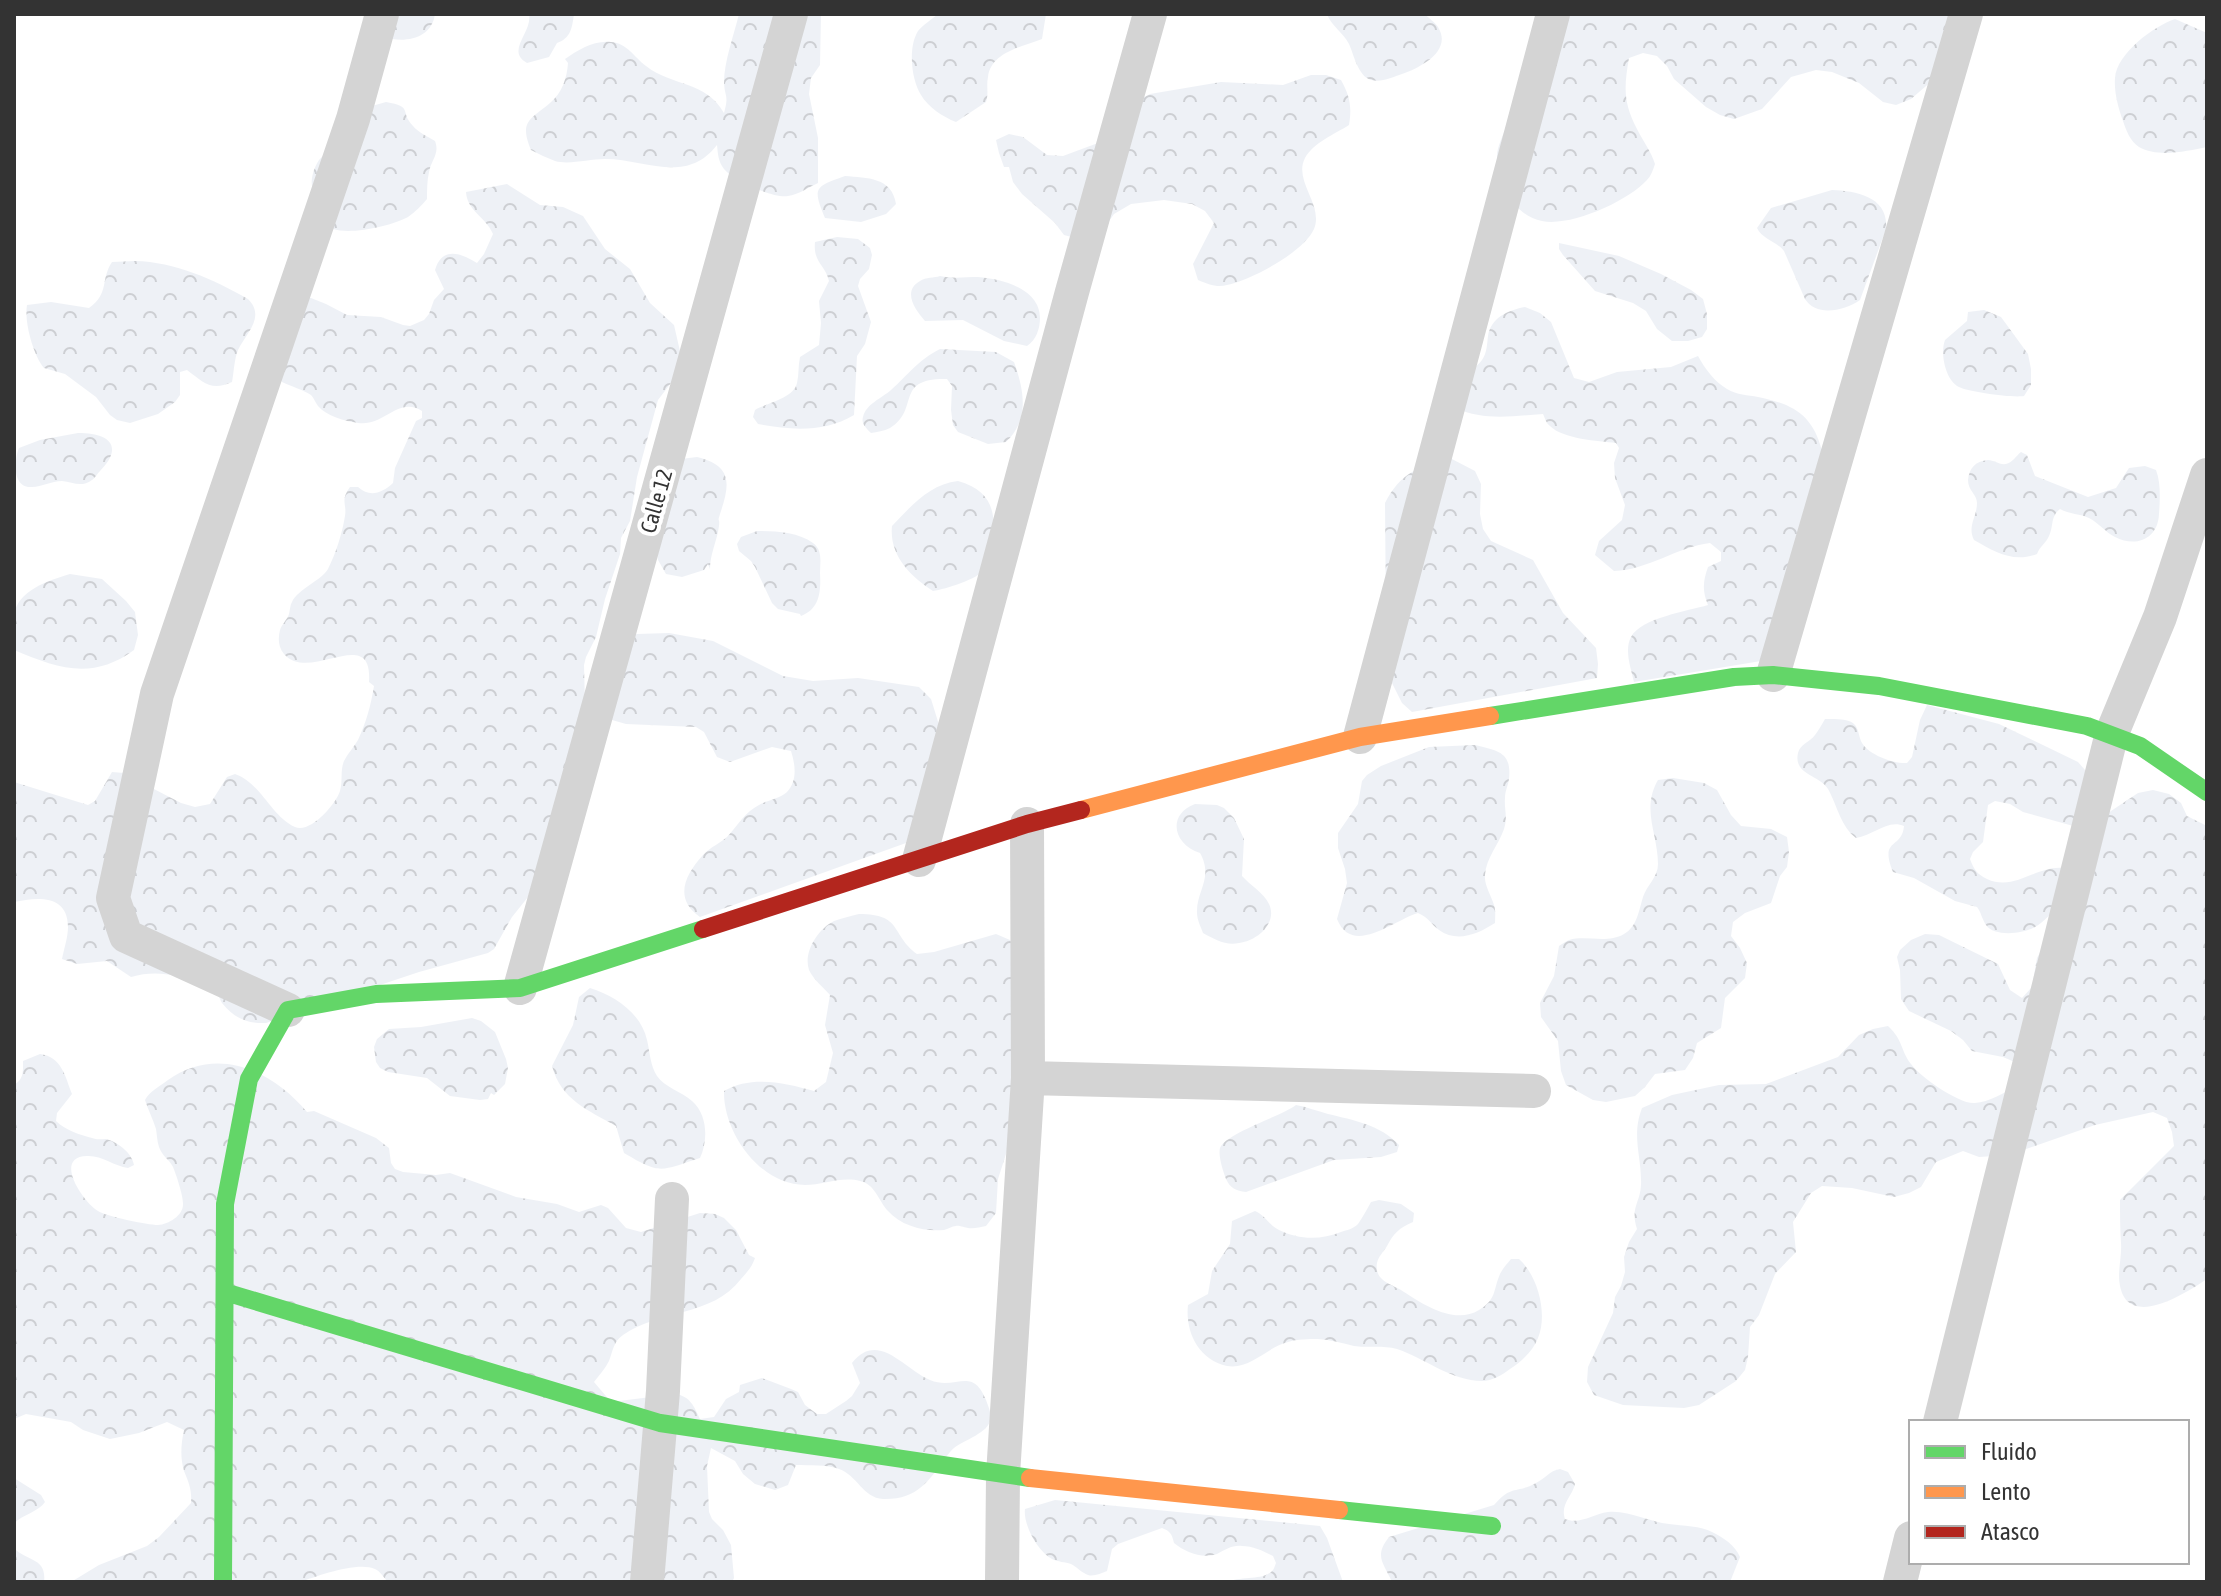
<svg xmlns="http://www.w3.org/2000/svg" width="2221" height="1596" font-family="'Asap Condensed',sans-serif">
<defs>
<pattern id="forest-crowns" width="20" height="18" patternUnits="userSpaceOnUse" patternTransform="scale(2)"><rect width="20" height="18" fill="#eef1f6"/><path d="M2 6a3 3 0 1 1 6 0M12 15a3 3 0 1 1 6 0" fill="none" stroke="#cdcfd3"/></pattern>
</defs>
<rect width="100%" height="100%" fill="#fff"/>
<path fill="url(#forest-crowns)" d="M 391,14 L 435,14 C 432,36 411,42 392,39 Z
M 529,14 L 574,14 C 572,28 571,38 557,43 L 549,57 L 527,63 C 505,51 533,32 529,14 Z
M 739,14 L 821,14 L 820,65 L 811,78 L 809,94 L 818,138 L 818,183 C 809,187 798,195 788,196 C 774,199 733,180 724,169 C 718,161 718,154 717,145 C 686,185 646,159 605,159 C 589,159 569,165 555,161 C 547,158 539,154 531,150 C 519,121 530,120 550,103 C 562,93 567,78 568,63 L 565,59 C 578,50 594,40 611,42 C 627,43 634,57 646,66 C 673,87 705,80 724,113 C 729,95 725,98 724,83 C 724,61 734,35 739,14 Z
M 938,14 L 1046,14 L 1042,39 C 1022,47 991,52 988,77 C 986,86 989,93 986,102 L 956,122 C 943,117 928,107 921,95 C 911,79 908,47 918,31 C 923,25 932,19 938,14 Z
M 1327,14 L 1425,14 C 1428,18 1435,22 1438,27 C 1453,51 1420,68 1402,74 C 1393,77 1381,83 1371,80 C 1358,76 1354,55 1349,44 C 1343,32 1331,26 1327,14 Z
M 1553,14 L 1958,14 L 1933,80 L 1911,99 L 1896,105 L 1883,102 L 1859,83 L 1832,72 L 1816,70 L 1791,77 L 1762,109 L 1734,119 L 1720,115 L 1706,107 L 1674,79 L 1667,66 L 1657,56 L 1643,53 L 1629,58 C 1624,87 1623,102 1637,129 C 1643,141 1651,151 1655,164 C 1653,170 1651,176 1647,180 C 1628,201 1571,227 1542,221 C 1514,216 1497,182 1497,156 C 1497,147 1503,136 1506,127 C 1520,89 1537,51 1553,14 Z
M 2175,19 L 2207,33 L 2207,147 C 2187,151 2158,158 2139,147 C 2130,141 2126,130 2123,121 C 2118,107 2114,92 2115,78 C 2117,53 2154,26 2175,19 Z
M 1311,75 L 1326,75 L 1341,80 C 1350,96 1352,107 1349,125 C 1335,134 1313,143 1305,158 C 1293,181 1324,205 1314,229 C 1304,252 1251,280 1227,285 C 1217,288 1208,284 1198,280 L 1193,264 L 1214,223 L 1205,211 L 1192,204 L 1164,200 L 1131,204 L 1114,214 L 1105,227 L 1079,239 L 1064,235 L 1055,223 L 1022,194 L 1013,182 L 1009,167 L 1004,167 L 999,153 L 996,140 L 1009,134 L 1023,137 L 1047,155 L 1063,156 L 1106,140 L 1135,102 L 1150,94 L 1221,82 L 1283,85 Z
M 386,102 C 414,107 399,111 413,126 C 419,133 427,136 435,141 C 440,154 431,160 429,172 C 427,181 427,190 427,199 C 422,205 415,212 408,217 C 392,226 351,235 333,229 C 318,206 302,187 319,160 L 372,106 Z
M 845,176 C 867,178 892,177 896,204 L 886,214 L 861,222 L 825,218 C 812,187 815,187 845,176 Z
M 507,184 L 540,205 L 563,207 L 583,216 L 605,249 L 630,269 L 650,303 L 674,325 L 682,360 L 677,375 L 658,400 L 637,477 L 630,521 L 621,538 L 620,554 L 605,599 L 596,637 L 586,657 L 584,665 L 585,704 L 528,897 L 512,917 L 494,949 L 488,953 L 419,972 L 266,1023 C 247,1024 234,1018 222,1003 C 220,1000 219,995 216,992 C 212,988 204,986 199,984 C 176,974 155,970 131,977 L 107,961 L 77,964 L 62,959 C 64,949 68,937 68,927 C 68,894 37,897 14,902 L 14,782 L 88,805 L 95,801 L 112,772 L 136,774 L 152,788 L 181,803 L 195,807 L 210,804 L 227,777 L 235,774 C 261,783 271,816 295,827 C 310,834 336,804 340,791 C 343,781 340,770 344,761 C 348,753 354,747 358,740 C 366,723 371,705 374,686 L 369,682 C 373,623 310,684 284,654 C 278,647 278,638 280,630 C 282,624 287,620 289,614 C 290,610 290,605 292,602 C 298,589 322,580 328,569 C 336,553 342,534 345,516 C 347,503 340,501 350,487 L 358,487 C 370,498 382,493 393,483 L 395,468 L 416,421 L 422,418 L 422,411 C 398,396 384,427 358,423 C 345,421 326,416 318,406 C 315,402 314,398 311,395 C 304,390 290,386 282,382 L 276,369 L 303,298 L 311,298 L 326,304 L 347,315 L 381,317 L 403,325 L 410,326 L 424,320 L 429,314 L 434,300 L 444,289 L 435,270 C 442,246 461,253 477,263 L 484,254 L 493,234 C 486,217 467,211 466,192 Z
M 1832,190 C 1857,191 1889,197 1886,229 L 1860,300 C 1844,311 1816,317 1805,299 L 1784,251 C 1776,241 1762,239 1757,228 L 1771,208 Z
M 837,237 L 858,239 L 870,248 L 872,255 L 869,269 L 860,279 L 858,286 L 871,322 L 865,344 L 857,356 L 854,415 C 824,433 790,430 758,424 L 753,417 L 755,410 C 767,403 794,398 797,383 C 799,375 798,366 800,357 L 819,345 L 821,323 L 819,301 L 829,281 C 825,264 813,263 815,242 Z
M 1559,243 L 1619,256 L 1661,274 L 1691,290 L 1703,299 L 1707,314 L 1707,329 L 1702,337 L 1688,341 L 1672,341 L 1657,329 L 1646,311 L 1633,303 L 1595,291 L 1563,255 L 1559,249 Z
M 135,261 C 175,262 213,279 248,299 C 266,317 246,333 238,350 C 234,360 234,372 232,382 C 211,392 203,382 187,370 L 180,372 L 180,395 L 175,402 L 158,414 L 130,423 L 117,420 L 110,415 L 96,397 L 65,374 L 44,368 C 33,355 24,321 27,305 L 51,302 L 89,308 C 110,293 100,280 112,262 Z
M 940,276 C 953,279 965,277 978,277 C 1003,279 1040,289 1040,318 C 1040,329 1036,340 1027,346 L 1004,341 L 963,320 L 925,321 C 915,310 902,291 920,281 C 926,277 934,278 940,276 Z
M 1525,307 L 1540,313 L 1551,322 L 1574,378 L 1589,382 L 1617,372 L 1671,367 L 1698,356 C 1705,369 1715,382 1727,389 C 1737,395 1748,395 1758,397 C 1793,404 1813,415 1822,451 L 1761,661 L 1634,682 C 1631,669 1624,650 1631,637 C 1641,618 1688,611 1708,605 C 1702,591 1703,581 1708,567 L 1721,561 L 1721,552 L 1710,543 C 1677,547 1648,570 1614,571 L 1595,555 L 1599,541 L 1622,520 L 1625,505 L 1615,478 L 1614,463 L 1619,448 L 1616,443 C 1598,441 1563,439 1550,426 C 1546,423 1545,418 1543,414 C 1513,416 1483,421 1456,408 L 1457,380 C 1464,374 1476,368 1482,360 C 1487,353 1487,344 1488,336 C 1491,317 1509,310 1525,307 Z
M 1984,310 L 2001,317 L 2028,354 L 2031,369 L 2031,385 L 2024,396 C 2012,398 1969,392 1959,387 C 1945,380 1940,353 1945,340 L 1967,321 L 1968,312 Z
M 940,349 L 996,352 L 1014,362 C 1024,390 1030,419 1006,442 L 988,444 L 958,432 L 953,425 L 951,410 L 952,386 L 947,379 C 893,378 921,409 890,428 C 884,431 877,432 871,433 C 866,428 861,424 863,417 C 866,404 882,398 891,390 C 909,374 917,361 940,349 Z
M 78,433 C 108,433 125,445 100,471 C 98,473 94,479 92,480 C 81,488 73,482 62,481 C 51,481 42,487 32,487 C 12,489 14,460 19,448 L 40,440 Z
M 2021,452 L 2027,455 L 2035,476 L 2088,497 L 2116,488 L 2129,468 L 2145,466 L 2156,470 C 2161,483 2160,500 2159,514 C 2158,539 2136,548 2115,537 C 2105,532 2099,523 2089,518 C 2081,514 2069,514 2060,509 C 2050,517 2054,526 2049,536 C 2046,543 2040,546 2037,554 C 2013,563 1995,552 1974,540 C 1967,526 1977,517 1977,503 C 1977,494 1968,491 1968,480 C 1969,469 1975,461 1988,460 C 1994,460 1999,465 2006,464 C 2012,463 2016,456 2021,452 Z
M 697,457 C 733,466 730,484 720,514 C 717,524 720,516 719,526 C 717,541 710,554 710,569 L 708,564 L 704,570 L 682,577 L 666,574 L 658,560 L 655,544 L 681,459 Z
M 1448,457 L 1475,471 L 1481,484 L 1480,514 L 1483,529 L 1491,541 L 1533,560 L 1563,613 L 1596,648 L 1598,664 L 1597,678 L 1412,712 L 1402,703 L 1389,677 L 1386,621 L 1385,503 C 1401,472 1418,468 1448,457 Z
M 958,481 C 995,491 998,518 990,551 C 989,556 988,565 985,569 C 978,579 946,589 933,591 C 910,576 889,555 892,526 C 911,506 930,484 958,481 Z
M 757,531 C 775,531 798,532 813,543 C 823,550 820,563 820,573 C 821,591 820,609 801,616 L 800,614 L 778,609 L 772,603 L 755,567 L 751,561 L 739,551 L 737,544 L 741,537 Z
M 70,574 L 102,579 L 126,601 L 135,612 L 136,620 L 138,635 L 134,650 C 92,681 57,668 14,650 C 14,639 13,627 14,616 C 17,590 48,581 70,574 Z
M 669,633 L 713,641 L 783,676 L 813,681 L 858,678 L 919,687 L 931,699 L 940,728 L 906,843 L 700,917 C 674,899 684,876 703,855 C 710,847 721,843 728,836 C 738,825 745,812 759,805 C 767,800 780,799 787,792 C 798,780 795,764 791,751 L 772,747 L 730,762 L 717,757 L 704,732 L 696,727 L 626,724 L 598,716 L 623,639 L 637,634 Z
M 1927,705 L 1999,724 L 2078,762 L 2085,770 L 2093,795 L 2084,829 L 2023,812 L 2010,804 L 1995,801 L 1988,805 L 1983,842 L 1973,852 L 1970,859 C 1974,870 1977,874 1987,879 C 2015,892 2036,865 2064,868 L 2099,819 L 2138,793 L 2153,790 L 2169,794 L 2181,803 L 2187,816 L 2207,826 L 2207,1279 C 2186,1293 2129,1330 2120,1286 C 2117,1272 2122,1258 2121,1243 C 2120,1228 2120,1214 2120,1200 L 2174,1146 L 2172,1132 L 2167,1118 L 2153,1112 L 2095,1125 L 2009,1155 L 1979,1157 L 1963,1151 L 1936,1162 L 1921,1187 L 1909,1193 L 1894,1197 L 1852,1188 L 1822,1186 L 1811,1193 L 1793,1222 L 1796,1252 L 1775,1274 L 1759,1315 L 1750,1327 L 1748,1357 L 1745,1370 L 1736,1381 L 1699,1405 L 1684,1408 L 1623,1405 L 1594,1395 L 1587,1382 L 1588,1367 L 1613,1313 L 1615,1297 L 1621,1286 L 1625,1272 L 1624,1257 L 1629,1242 L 1637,1229 C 1630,1207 1640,1204 1641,1185 C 1642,1156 1631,1137 1642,1108 L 1672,1095 L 1719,1085 L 1766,1084 L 1838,1057 L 1859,1035 L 1873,1029 L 1888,1026 C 1904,1041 1900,1050 1911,1064 C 1919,1076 1960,1105 1975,1103 C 1989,1102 2004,1093 2016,1086 L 2017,1063 L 2003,1057 L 1972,1051 L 1963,1040 L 1951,1031 L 1909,1011 L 1901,999 L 1900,970 L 1897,957 L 1900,950 L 1911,940 L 1925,934 L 1939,935 L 1998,964 L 2010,990 L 2022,998 L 2032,987 L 2037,958 L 2052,931 L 2060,905 C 2052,912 2044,922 2035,927 C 2023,934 1994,937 1986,925 C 1982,919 1981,912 1977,907 L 1955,901 L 1914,878 L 1893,872 C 1879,837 1902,850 1904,826 C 1887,819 1873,836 1856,838 C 1841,827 1837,805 1828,789 C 1820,775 1793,775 1798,753 C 1800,744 1810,742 1815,735 C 1819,730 1822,724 1825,719 C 1833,719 1850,718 1855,725 C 1859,730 1859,738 1862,743 C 1869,755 1894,764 1907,763 L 1912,757 L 1920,720 Z
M 1475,745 C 1497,751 1512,751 1509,779 C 1508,786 1505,791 1505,798 C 1504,809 1508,817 1504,829 C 1499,844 1486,858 1485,875 C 1484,885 1491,895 1494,905 C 1496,911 1495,917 1495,923 C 1478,934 1457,943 1439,930 C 1431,924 1428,917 1418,913 C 1394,920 1352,957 1337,919 L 1347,883 L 1345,869 L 1338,848 L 1338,833 L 1358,804 L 1362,781 L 1367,775 L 1381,766 L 1429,747 Z
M 1673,778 L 1704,783 L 1717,790 L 1731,815 L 1741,826 L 1771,829 L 1787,837 L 1789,852 L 1787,867 L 1780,876 L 1771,903 L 1745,913 L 1733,922 L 1731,936 L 1740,948 L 1747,963 L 1745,978 L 1725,998 L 1721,1028 L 1697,1043 L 1693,1058 L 1685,1070 L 1655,1074 L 1645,1087 L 1635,1096 L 1606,1102 L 1593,1100 L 1566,1085 L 1561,1071 L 1558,1041 L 1541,1017 L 1540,1003 L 1554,976 L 1559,946 C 1562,944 1565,942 1569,940 C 1587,935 1607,944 1624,934 C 1637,927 1639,910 1643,897 C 1647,885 1658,877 1658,864 C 1658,834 1641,809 1658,780 Z
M 1195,804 L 1217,805 L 1224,808 L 1234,818 L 1244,839 L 1242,876 C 1250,885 1264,893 1269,904 C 1278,923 1257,941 1239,943 C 1226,946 1214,939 1203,933 C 1201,927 1197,920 1197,913 C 1196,891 1214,878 1200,853 C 1174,845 1166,815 1195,804 Z
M 859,914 C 903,914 890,934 917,954 L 934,952 L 996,934 L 1010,940 L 1018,954 L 1021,1107 L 998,1179 L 996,1213 L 986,1226 C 980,1227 974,1229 968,1228 C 966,1228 958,1225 956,1226 C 952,1226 948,1229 944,1230 C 925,1232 901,1226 888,1211 C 878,1200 875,1184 860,1181 C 842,1176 823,1185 805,1185 C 760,1185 723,1132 724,1091 C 752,1075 785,1083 814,1091 L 826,1082 L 833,1053 L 825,1025 L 830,995 C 823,987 813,979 809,970 C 803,952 818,929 834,921 C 842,918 851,916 859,914 Z
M 590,988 C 615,996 641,1013 647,1040 C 650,1052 650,1065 657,1076 C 664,1087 682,1092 692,1101 C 708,1115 708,1141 700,1158 C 660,1171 661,1175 624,1153 L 616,1126 C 588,1110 561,1100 552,1066 L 573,1025 L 579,997 Z
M 472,1018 L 481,1021 L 495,1032 L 506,1059 L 508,1068 L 505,1084 L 494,1095 L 491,1093 L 488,1099 L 480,1100 L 450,1096 L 427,1078 L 388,1072 L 380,1068 L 376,1062 L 374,1047 L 377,1039 L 389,1029 L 421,1027 Z
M 40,1054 C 62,1057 65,1076 72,1094 L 57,1113 L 56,1121 C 65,1130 80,1135 92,1138 C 97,1140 101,1139 106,1139 C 118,1142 132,1153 134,1165 L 128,1168 C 114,1166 101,1155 87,1156 C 52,1157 84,1203 98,1211 C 105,1216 148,1225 158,1225 C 169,1224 184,1215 183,1203 C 183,1195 176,1174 173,1167 C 169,1159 162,1156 159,1147 C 157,1141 157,1135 156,1129 C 153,1119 148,1110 145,1100 C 150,1091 159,1087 168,1080 C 217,1045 272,1070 307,1112 L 314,1111 L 376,1138 L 389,1148 L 391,1163 L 395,1169 L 403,1172 L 436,1175 L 450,1173 L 516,1197 L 557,1204 L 579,1212 L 601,1205 L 608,1208 L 626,1228 L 641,1232 L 700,1213 L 715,1214 L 724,1218 L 736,1230 L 749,1255 L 755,1258 C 752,1267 747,1272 741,1279 C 712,1317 660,1309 623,1335 C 613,1342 613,1351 609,1361 C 605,1369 599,1375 594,1382 L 611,1402 L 675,1394 C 690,1396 694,1406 700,1419 L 714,1417 L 726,1399 L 739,1392 L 740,1385 L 762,1378 L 791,1389 L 798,1392 L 805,1405 L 817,1414 L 826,1414 L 846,1401 L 852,1396 L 860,1383 L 852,1363 C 878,1330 904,1369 930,1380 C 956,1391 972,1365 986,1400 C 988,1406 991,1412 991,1418 C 989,1433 964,1440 954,1448 C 951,1450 948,1455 946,1457 C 929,1481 917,1500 883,1499 C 863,1498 857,1475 839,1469 C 827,1464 809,1466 796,1465 L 788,1485 L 775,1490 L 755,1484 L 743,1474 L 735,1461 L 711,1448 L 707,1466 L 709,1512 L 712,1519 L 723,1530 L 731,1545 L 734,1578 L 732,1582 L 388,1582 C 384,1578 380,1571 375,1569 C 358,1561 317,1576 300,1582 L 71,1582 L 99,1565 L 147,1546 L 159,1537 L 191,1503 C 192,1490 189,1483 184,1471 C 180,1457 181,1444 184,1430 L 167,1422 L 139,1433 L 110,1439 L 83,1430 L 71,1422 L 26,1414 L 14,1419 L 14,1085 C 24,1079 23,1071 23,1061 Z
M 1296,1105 C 1307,1107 1317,1111 1328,1114 C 1353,1120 1381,1125 1399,1145 L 1397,1152 L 1381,1157 L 1334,1160 L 1246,1192 C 1236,1191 1230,1188 1226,1179 C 1223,1171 1218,1156 1220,1148 C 1226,1133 1282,1116 1296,1105 Z
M 1379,1200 L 1401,1204 L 1414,1213 L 1413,1222 C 1399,1228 1394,1233 1387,1246 C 1384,1251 1378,1257 1377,1263 C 1374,1282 1393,1284 1404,1292 C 1424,1305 1455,1325 1479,1310 C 1497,1299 1493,1290 1500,1274 C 1503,1268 1507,1264 1511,1259 L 1519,1259 C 1538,1276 1548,1314 1538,1338 C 1533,1351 1521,1362 1510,1369 C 1502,1375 1492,1381 1482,1381 C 1452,1381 1424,1358 1397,1349 C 1383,1345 1368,1348 1354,1346 C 1342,1343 1331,1340 1318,1339 C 1309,1339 1297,1339 1288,1342 C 1267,1347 1250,1370 1227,1366 C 1198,1360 1185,1331 1188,1305 L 1208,1294 L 1212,1271 L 1230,1244 L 1232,1221 L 1255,1211 C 1265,1215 1269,1225 1279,1230 C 1299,1240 1321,1240 1341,1232 C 1347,1230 1353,1229 1358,1224 C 1363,1217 1367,1209 1371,1202 Z
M 1560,1469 L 1568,1472 L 1575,1484 C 1572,1497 1560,1504 1565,1519 C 1580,1525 1593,1514 1608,1512 C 1629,1510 1649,1522 1669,1524 C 1683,1526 1701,1526 1712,1532 C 1724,1538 1735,1545 1740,1557 L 1730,1582 L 1392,1582 C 1383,1562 1374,1556 1389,1537 L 1494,1505 C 1512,1484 1516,1494 1536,1483 C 1546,1478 1549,1471 1560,1469 Z
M 14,1478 L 41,1495 L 45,1502 C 39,1511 23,1515 14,1523 Z
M 1055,1500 L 1320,1526 L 1327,1538 L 1343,1582 L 1227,1582 C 1239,1577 1260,1579 1268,1574 C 1274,1571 1274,1568 1276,1563 L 1273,1556 C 1263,1551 1253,1546 1242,1546 C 1232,1545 1225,1550 1217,1554 C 1202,1559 1185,1552 1174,1543 C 1172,1534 1170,1531 1162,1528 L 1118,1544 L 1112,1549 L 1107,1571 C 1101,1573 1094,1577 1088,1575 C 1082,1573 1077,1567 1071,1564 C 1065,1562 1058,1562 1052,1559 C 1037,1551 1023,1524 1025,1509 Z
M 14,1548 C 27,1562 47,1557 44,1582 L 14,1582 Z"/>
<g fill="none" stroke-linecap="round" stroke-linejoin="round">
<path stroke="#d4d4d4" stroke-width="34" d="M 1773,675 L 1966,14
M 1360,737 L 1553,14
M 919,860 L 1072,292 L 1150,14
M 520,988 L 791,14
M 288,1010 L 126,936 L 113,898 L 157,694 L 353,119 L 382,14
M 1028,1078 L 1534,1091
M 1940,1422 L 2112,733 L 2160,617 L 2207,475
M 647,1582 L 663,1391 L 672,1199
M 1002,1582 L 1003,1475 L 1028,1078 L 1027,824
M 1900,1582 L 1911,1538"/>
<path stroke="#63d668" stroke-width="18" d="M 1490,716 L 1734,677 L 1773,675 L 1879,686 L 2087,726 L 2140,746 L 2207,792
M 225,1292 L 660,1423 L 1030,1478
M 1339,1510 L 1492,1526
M 223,1582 L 225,1204 L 249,1079 L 288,1010 L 376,994 L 520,988 L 703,929"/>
<path stroke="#ff974d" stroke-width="18" d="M 1081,810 L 1360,737 L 1490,716
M 1030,1478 L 1339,1510"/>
<path stroke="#b3261e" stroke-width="18" d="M 703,929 L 1027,824 L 1081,810"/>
</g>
<g text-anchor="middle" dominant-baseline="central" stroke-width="8" stroke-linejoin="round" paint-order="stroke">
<g font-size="22" fill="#333" stroke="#fff">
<text transform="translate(656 501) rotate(-74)">Calle 12</text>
</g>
</g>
<rect width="2221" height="1596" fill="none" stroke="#333333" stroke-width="32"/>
<rect x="1909" y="1420" width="280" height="144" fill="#ffffff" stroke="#adadad" stroke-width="2"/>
<rect x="1925" y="1446" width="40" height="12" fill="#63d668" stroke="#adadad" stroke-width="2"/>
<text x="1981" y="1460" font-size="24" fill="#333333">Fluido</text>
<rect x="1925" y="1486" width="40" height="12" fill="#ff974d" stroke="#adadad" stroke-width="2"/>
<text x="1981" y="1500" font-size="24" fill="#333333">Lento</text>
<rect x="1925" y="1526" width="40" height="12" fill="#b3261e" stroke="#adadad" stroke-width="2"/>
<text x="1981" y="1540" font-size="24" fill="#333333">Atasco</text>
</svg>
